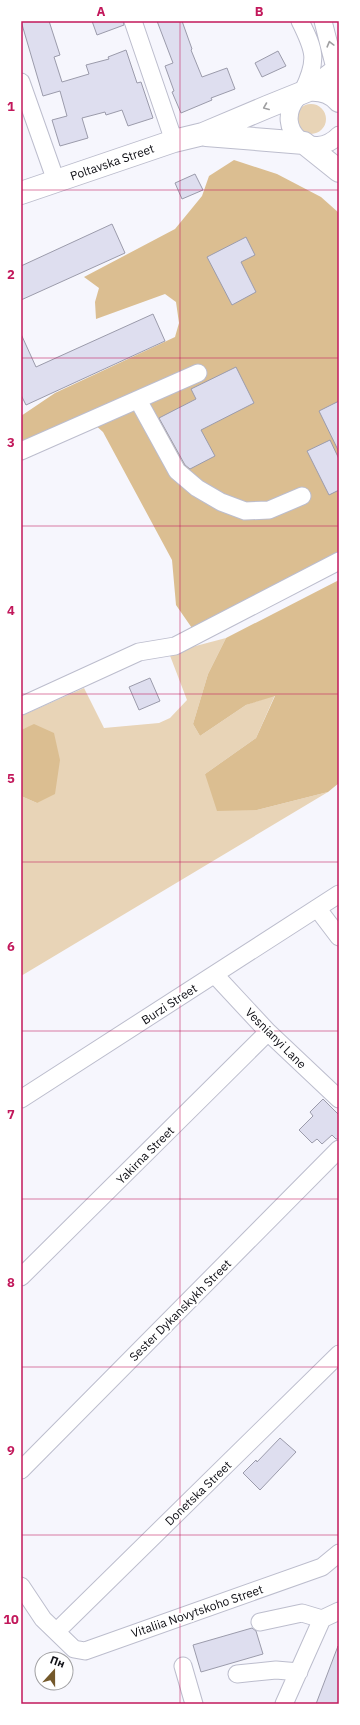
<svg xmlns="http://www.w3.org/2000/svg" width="360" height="1725" font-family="'IBM Plex Sans',sans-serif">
<rect width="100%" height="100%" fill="#f6f6fd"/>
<path fill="#e8d4b7" d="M296 119a15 15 0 1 1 30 0a15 15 0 1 1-30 0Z
M 226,638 L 208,674 L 193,724 L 200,736 L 246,705 L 275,695 L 256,738 L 205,774 L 257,810 L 328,792 L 21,976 L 21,796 L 37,803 L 34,725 L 21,730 L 21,716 L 84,688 L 104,728 L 159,723 L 170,718 L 187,700 L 169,653 Z"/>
<path fill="#dbbe91" d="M 234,160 L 277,174 L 321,197 L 339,213 L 339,556 L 194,631 L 176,605 L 172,560 L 103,432 L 93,423 L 21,443 L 21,416 L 55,393 L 175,337 L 179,323 L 176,302 L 165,294 L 96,319 L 95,302 L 99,288 L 84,277 L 175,229 L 202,196 L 209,176 Z
M 339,580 L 339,783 L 328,792 L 257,810 L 217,811 L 205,774 L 256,738 L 275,696 L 246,705 L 200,736 L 193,724 L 208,674 L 226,638 Z
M 34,724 L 54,733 L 60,760 L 55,794 L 37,803 L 21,796 L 21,730 Z"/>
<path fill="#dedeef" stroke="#9b9bab" d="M 21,21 L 49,21 L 60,55 L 54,57 L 62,82 L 89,74 L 86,65 L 109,59 L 108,57 L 126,50 L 137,83 L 141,82 L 153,118 L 128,126 L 122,110 L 106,115 L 105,112 L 82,118 L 88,138 L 60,146 L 52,120 L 67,116 L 60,91 L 43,96 Z
M 92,21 L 123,21 L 124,25 L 97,35 Z
M 157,21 L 182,21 L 192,49 L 191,50 L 202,77 L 227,68 L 235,89 L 211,98 L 212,100 L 181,113 L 172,92 L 174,91 L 165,66 L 173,63 Z
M 278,51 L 286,66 L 262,77 L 255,63 Z
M 195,174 L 203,190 L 182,199 L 175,183 Z
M 112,224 L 125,253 L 21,300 L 21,266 Z
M 246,237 L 255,255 L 241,262 L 256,292 L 232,305 L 207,257 Z
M 153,314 L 165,341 L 26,405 L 21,395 L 21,334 L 36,367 Z
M 236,367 L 254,403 L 201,430 L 215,456 L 190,469 L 185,465 L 159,418 L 196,399 L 191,389 Z
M 339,401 L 339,452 L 319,411 Z
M 330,440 L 339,459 L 339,490 L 329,495 L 307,451 Z
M 150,678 L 160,701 L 139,710 L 129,687 Z
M 323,1099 L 339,1115 L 339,1139 L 336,1139 L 332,1135 L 322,1144 L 317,1139 L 312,1143 L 299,1130 L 313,1116 L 310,1112 Z
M 280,1438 L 296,1452 L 260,1490 L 243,1473 L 256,1460 L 257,1462 Z
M 252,1628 L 256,1631 L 263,1654 L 201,1672 L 193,1645 Z
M 338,1646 L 339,1704 L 316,1704 Z"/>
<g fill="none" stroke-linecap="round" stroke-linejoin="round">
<g stroke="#bcbdcd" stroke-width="19">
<path id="minor" d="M 133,21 L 174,141
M 300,21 C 315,51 318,60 303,91
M 323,21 L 339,84
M 339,65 L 297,98 C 272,129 312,163 339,135
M 21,82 L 56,181
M 138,400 L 177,471 L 197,488 L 221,502 L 245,511 L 269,510 L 302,496
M 21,451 L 198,373
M 21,706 L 139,652 L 175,646 L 339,561
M 317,908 L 339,937
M 215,975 L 268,1032 L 339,1099
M 21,1099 L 339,894
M 21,1277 L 268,1032
M 21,1470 L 339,1149
M 21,1586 L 43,1619 L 74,1649 L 85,1651 L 322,1567 L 339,1553
M 260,1622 L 302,1613 L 322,1619
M 57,1631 L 339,1354
M 183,1666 L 194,1704
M 237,1674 L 276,1670 L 299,1672
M 284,1704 L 322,1619 L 339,1611"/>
</g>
<g stroke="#bcbdcd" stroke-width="24">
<path id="major" d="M 206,135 L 304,143 L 339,171
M 21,193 L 174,141 L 203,134 L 267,107 L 309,90 C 321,89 331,92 339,101"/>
</g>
<use href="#minor" stroke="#fff" stroke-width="17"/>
<use href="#major" stroke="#fff" stroke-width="22"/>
</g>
<defs><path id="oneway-chevron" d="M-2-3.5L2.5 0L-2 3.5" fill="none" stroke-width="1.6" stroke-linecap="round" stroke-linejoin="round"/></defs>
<g stroke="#9f9fa1">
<use href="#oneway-chevron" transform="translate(330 44) rotate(-105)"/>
<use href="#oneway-chevron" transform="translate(266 107) rotate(158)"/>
</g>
<path fill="none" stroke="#c2185b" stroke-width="1" stroke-opacity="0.55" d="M 180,21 L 180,1704M 21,190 L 339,190M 21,358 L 339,358M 21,526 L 339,526M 21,694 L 339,694M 21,862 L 339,862M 21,1031 L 339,1031M 21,1199 L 339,1199M 21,1367 L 339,1367M 21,1535 L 339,1535"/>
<g text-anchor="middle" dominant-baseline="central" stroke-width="4" stroke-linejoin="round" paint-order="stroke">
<g font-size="12" fill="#0e0e14" stroke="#fff">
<text transform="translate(112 162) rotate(-19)">Poltavska Street</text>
<text transform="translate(169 1004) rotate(-33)">Burzi Street</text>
<text transform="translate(276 1038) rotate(45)">Vesnianyi Lane</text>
<text transform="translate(145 1155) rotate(-45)">Yakirna Street</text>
<text transform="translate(180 1310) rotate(-45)">Sester Dykanskykh Street</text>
<text transform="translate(198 1493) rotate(-44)">Donetska Street</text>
<text transform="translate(197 1611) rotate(-19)">Vitaliia Novytskoho Street</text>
</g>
</g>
<rect width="360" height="1725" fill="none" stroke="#ffffff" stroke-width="44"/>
<g transform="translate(54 1671) rotate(21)"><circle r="19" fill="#ffffff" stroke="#9f9fa1"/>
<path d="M0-3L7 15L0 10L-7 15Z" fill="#74592b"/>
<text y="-6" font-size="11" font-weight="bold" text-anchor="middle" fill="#0e0e14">Пн</text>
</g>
<rect x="22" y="22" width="316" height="1681" fill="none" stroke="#c2185b" stroke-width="1.5"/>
<g font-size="13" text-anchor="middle" font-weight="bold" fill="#c2185b">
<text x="101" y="16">A</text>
<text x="259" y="16">B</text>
<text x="11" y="111">1</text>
<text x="11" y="279">2</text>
<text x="11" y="447">3</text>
<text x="11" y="615">4</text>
<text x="11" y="783">5</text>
<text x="11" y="951">6</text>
<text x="11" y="1119">7</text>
<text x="11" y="1287">8</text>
<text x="11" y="1455">9</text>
<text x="11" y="1624">10</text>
</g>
</svg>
